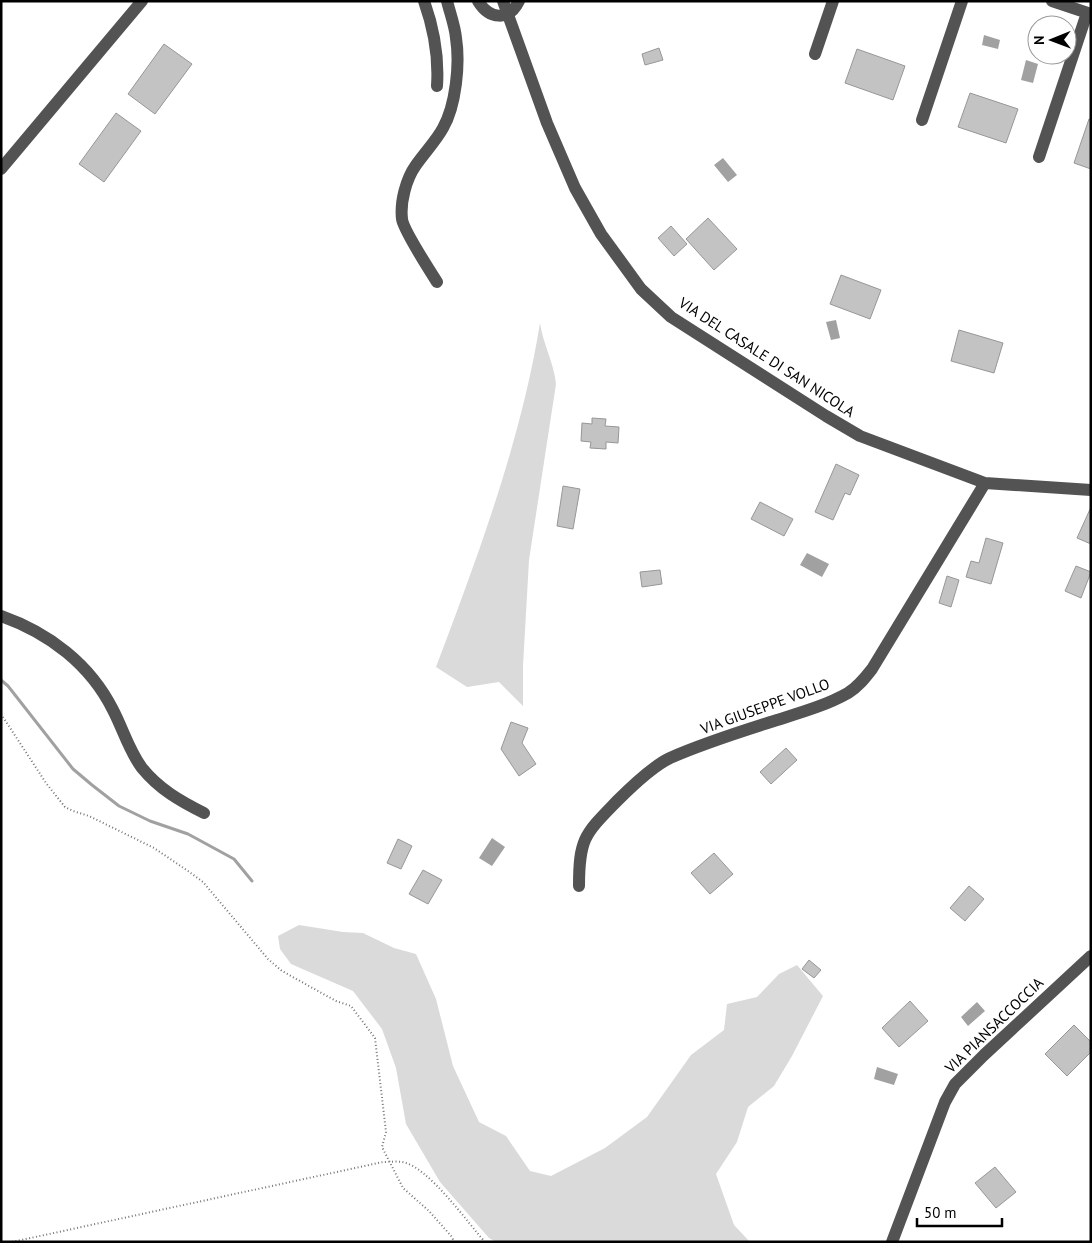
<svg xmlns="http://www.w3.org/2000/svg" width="1092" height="1243" font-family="'PT Sans',sans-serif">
<rect width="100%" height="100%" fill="#fff"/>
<path fill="#dadada" d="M 540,323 C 543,344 554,363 556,384 L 529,560 L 523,666 L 523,706 L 499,682 L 467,687 L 436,667 C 478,556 521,441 540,323 Z
M 299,925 L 343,932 L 363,933 L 394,948 L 416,954 L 436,999 L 453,1066 L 479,1122 L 506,1136 L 530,1171 L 551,1176 L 605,1148 L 647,1117 L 691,1055 L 724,1030 L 727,1004 L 757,997 L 779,974 L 797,965 L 823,996 L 792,1056 L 774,1086 L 748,1107 L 737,1142 L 716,1174 L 734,1225 L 750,1242 L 496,1242 L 489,1238 L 440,1182 L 406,1124 L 396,1068 L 382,1029 L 353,991 L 291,964 L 280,949 L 278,936 Z"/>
<path fill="#a1a1a1" d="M 984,35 L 1000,40 L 998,49 L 982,45 Z
M 1026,60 L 1038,64 L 1033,83 L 1021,80 Z
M 723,158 L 737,175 L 728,182 L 714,165 Z
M 836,320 L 840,338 L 831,340 L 826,322 Z
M 807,553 L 829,564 L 822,577 L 800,565 Z
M 492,838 L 505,847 L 492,866 L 479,858 Z
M 977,1002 L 985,1011 L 968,1026 L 961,1017 Z
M 877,1067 L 898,1074 L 894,1085 L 874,1079 Z"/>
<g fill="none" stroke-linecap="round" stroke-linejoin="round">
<path stroke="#a1a1a1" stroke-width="3" d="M 1,680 L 8,686 L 73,769 L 92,785 L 119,806 L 150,821 L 188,834 L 234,859 L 252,881"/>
</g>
<path fill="#c3c3c3" stroke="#979797" d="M 164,44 L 192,64 L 155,114 L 128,94 Z
M 659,48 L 663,60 L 645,65 L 642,54 Z
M 857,49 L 905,66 L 893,100 L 845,83 Z
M 970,93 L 1018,109 L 1006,143 L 958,127 Z
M 116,113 L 141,131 L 104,182 L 79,164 Z
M 1089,119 L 1091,119 L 1091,169 L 1074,163 Z
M 708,218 L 737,249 L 714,270 L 686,239 Z
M 671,226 L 687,244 L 674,256 L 658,238 Z
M 841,275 L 881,290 L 870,319 L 830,304 Z
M 959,330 L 1003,343 L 994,373 L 951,361 Z
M 592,418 L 606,419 L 605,426 L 619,427 L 618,443 L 606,442 L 606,449 L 590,448 L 591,442 L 581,441 L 582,423 L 592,424 Z
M 836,464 L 859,475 L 850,495 L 845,493 L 833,520 L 815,512 Z
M 563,486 L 580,489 L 573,529 L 557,526 Z
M 760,502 L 793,519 L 784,536 L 751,519 Z
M 1091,507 L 1091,544 L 1077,538 Z
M 986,538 L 1003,543 L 991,584 L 966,577 L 971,561 L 979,563 Z
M 1076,566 L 1091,572 L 1081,598 L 1065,591 Z
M 660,570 L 662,584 L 642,587 L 640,572 Z
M 947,576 L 959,580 L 951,607 L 939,603 Z
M 511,722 L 528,728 L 522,743 L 536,764 L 519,776 L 501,749 Z
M 786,748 L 797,760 L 771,784 L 760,772 Z
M 398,839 L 412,846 L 401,869 L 387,863 Z
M 714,853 L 733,874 L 710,894 L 691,873 Z
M 423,870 L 442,880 L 428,904 L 409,894 Z
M 969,886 L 984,899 L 965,921 L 950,908 Z
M 809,960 L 821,970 L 814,978 L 802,969 Z
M 910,1001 L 928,1021 L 899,1047 L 882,1028 Z
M 1074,1025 L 1091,1042 L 1091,1052 L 1067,1076 L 1045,1054 Z
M 995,1167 L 1016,1192 L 996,1208 L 975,1183 Z"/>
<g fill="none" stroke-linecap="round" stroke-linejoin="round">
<path stroke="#757575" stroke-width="2" stroke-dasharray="1 2.5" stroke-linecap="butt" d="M 1,714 L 46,783 L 65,807 L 73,811 L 89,816 L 154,848 L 188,871 L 203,882 L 268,959 L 282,971 L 336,1001 L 351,1006 L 375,1038 L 386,1132 L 382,1147 L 403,1188 L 429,1211 L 452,1237 L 454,1242
M 12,1242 L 383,1162 C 389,1162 396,1161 402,1162 C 428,1166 467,1222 485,1242"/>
<path stroke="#535353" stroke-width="12" d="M 424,1 C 434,29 439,56 437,86
M 478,1 C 489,19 509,22 519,1
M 503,1 L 547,123 L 575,188 L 601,234 L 641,289 L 671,317 L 826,416 L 860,436 L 985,483 L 1091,490
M 1052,1 L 1091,14
M 815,54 L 833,1
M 922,120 L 962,1
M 1039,157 L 1087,13
M 1,169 L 142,1
M 437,282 C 430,271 403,229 402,219 C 400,202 406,179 416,165 C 425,152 436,141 443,128 C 456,105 460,64 456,38 C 455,26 450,13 447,1
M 1,616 C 49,633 90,664 113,710 C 123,729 129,751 142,768 C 159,789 180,801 204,813
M 579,886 C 579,838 585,834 617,801 C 631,787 653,766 670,758 C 704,743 739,732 774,721 C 799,713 825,706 848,693 C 858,687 865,678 872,669 L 985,483
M 892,1242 L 945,1102 L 955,1084 L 984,1055 L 1091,956"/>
</g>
<g text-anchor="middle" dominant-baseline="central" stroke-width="4" stroke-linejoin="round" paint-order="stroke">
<g font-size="15" fill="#000" stroke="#fff">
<text transform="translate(767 357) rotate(33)">VIA DEL CASALE DI SAN NICOLA</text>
<text transform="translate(765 706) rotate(-20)">VIA GIUSEPPE VOLLO</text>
<text transform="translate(994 1025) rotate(-44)">VIA PIANSACCOCCIA</text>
</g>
</g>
<rect width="1092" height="1243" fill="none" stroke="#000000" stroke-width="5"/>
<g transform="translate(1052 40) rotate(269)"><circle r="24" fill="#ffffff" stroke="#999999"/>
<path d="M0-4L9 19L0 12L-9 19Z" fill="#000000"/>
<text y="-8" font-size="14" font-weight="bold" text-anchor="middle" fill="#000000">N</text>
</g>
<path d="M917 1218v8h85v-8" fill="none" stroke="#000000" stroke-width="2.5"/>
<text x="924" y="1218" font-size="15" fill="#000000" stroke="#ffffff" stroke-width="4" paint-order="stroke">50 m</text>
</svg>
